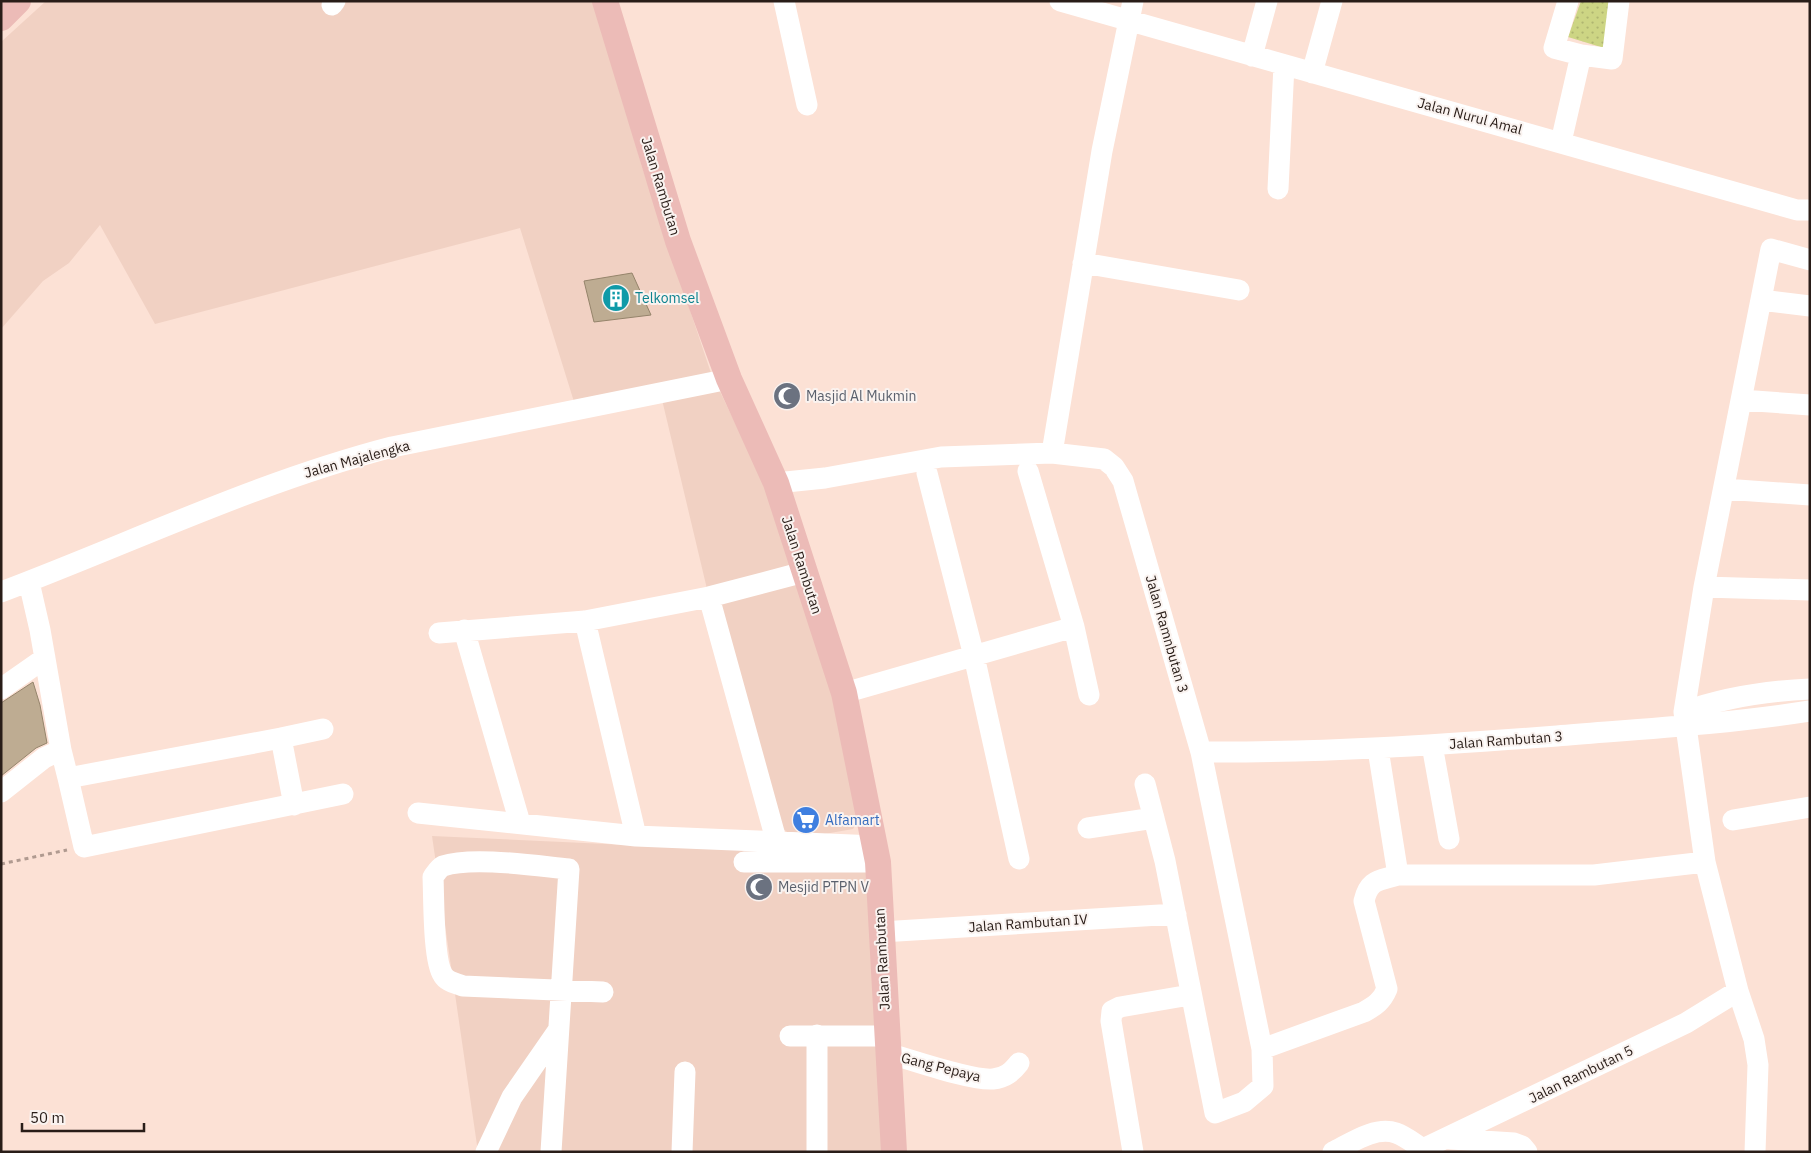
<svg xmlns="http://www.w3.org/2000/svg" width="1811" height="1153" font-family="'IBM Plex Sans',sans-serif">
<defs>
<pattern id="park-dots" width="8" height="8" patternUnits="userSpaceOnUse" patternTransform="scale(1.25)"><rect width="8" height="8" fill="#cdd584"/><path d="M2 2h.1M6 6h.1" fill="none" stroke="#b0b671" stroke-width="1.8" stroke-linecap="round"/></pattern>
</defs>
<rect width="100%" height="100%" fill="#fce1d5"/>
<path fill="#f1d1c3" d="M 46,1 L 595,1 L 642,167 L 711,373 L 764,483 L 831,687 L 862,815 L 853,829 L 796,839 L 777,824 L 707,589 L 659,387 L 575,405 L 520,228 L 155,324 L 100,225 L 69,263 L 43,281 L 1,329 L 1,42 Z
M 432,836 L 869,856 L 888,1152 L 478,1152 Z"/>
<path fill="url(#park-dots)" d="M 1581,1 L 1610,1 L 1604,48 L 1568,37 Z"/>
<path fill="#beac92" stroke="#95846b" d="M 632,273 L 651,315 L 594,322 L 584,281 Z
M 33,682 L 40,705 L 47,743 L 36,748 L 1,776 L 1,703 Z"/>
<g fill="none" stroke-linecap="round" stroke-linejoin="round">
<path stroke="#b09a90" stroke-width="3" stroke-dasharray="4 4" stroke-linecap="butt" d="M 1,864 L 67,850"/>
<path stroke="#fff" stroke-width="21" d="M 784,1 L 807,105
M 1060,1 L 1797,210 L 1810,210
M 1568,1 L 1554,48 L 1581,55 L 1612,59 L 1619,1
M 332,5 L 335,1
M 1252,56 L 1267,1
M 1312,73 L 1332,1
M 1561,142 L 1581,55
M 1278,189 L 1284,65
M 1083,263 L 1239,290
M 1761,300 L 1810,306
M 1741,400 L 1810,405
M 1052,453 L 1102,151 L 1133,1
M 927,473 L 974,656 L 1019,859
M 776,483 L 825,478 L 941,457 L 1052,453 L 1104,459 L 1114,467 L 1123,481 L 1201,752 L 1262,1049 L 1263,1086 L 1244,1102 L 1215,1113 L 1165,861 L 1145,784
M 1724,489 L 1810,495
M 1704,587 L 1810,590
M 1,592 C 131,543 257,482 392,447 L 729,379
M 709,597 L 777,843
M 585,621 L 636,836
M 1074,627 L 1089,695
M 464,630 L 520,823
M 439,633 L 585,621 L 709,597 L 804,572
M 1,689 L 45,658
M 844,693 L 1074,627 L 1028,471
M 1684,712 C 1725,697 1767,691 1810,689
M 281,738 L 323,729
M 1432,745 L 1449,839
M 1378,749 L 1398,875
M 61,750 L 68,778 L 281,738 L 294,805
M 1201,752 C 1320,753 1439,745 1557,736 C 1642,729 1726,724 1810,711
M 68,778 L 84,847 L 343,794
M 1,792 L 44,758 L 61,750 L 40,630 L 29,582
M 418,813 L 636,836 L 876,846
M 1733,820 L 1810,807
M 1088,828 L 1154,818
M 744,862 L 878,862
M 881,932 L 1176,914
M 790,1036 L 886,1036
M 1262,1049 L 1364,1012 C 1375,1006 1382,1001 1387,989 L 1364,901 C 1369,879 1379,881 1398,875 L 1594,875 L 1705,862
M 887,1053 C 912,1060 971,1081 993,1079 C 1005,1078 1012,1072 1019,1063
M 1451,1139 L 1514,1143 L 1522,1146 L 1527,1152
M 486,1152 L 512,1097 L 557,1032
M 551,1152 L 569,869 C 537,866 472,856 443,866 C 439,868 436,873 433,877 C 434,897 433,961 443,975 C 447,982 456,983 463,986 L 603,992
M 682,1152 L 685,1072
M 817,1152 L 817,1035
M 1133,1152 L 1111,1021 L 1112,1011 L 1120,1007 L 1190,995
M 1333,1152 C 1351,1143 1375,1126 1396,1133 C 1405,1136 1415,1144 1423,1149
M 1423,1152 L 1423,1149 L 1686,1023 L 1738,991
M 1755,1152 L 1758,1065 L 1754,1039 L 1738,991 L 1705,862 L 1684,712 L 1704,587 L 1771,249 L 1810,260"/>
<path stroke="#ecbbb7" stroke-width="26" d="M 605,1 L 678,241 L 729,379 L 776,483 L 844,693 L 878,862 L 894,1152
M 1,18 L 18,1"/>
</g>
<defs>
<g id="building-disc" transform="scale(1.4375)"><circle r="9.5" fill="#0f9aa8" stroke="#faf3f0"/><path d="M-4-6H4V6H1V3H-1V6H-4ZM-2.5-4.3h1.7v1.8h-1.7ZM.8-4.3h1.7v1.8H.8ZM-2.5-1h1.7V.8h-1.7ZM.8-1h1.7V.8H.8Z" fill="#fff"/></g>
<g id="mosque-disc" transform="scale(1.4375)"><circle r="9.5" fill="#6b7280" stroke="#faf3f0"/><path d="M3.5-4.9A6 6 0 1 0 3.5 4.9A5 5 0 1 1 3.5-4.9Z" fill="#fff"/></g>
<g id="supermarket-disc" transform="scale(1.4375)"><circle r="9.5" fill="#3f7fe0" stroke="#faf3f0"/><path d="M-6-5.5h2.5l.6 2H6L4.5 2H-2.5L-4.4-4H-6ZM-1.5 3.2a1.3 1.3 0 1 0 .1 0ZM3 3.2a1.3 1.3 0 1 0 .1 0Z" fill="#fff"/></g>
</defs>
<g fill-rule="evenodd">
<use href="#building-disc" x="616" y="298"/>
<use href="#mosque-disc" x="787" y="396"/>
<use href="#supermarket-disc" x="806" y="820"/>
<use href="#mosque-disc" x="759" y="887"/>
</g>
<g text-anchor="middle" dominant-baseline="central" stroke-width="4" stroke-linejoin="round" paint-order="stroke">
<g font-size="14" fill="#291d18" stroke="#faf3f0">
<text transform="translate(1470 116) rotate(15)">Jalan Nurul Amal</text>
<text transform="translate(661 186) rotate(73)">Jalan Rambutan</text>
<text transform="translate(357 459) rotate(-15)">Jalan Majalengka</text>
<text transform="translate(802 565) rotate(72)">Jalan Rambutan</text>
<text transform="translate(1167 634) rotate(74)">Jalan Ramnbutan 3</text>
<text transform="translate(1506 740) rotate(-4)">Jalan Rambutan 3</text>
<text transform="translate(1028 923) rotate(-4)">Jalan Rambutan IV</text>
<text transform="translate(882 959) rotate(-93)">Jalan Rambutan</text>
<text transform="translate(941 1067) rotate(14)">Gang Pepaya</text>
<text transform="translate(1581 1074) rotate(-26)">Jalan Rambutan 5</text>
</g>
<g font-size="14" fill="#0d838f" stroke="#faf3f0" text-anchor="start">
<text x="635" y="298">Telkomsel</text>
</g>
<g font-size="14" fill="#5b616d" stroke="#faf3f0" text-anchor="start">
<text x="806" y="396">Masjid Al Mukmin</text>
<text x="778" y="887">Mesjid PTPN V</text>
</g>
<g font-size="14" fill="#366cbe" stroke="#faf3f0" text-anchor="start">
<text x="825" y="820">Alfamart</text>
</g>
</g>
<rect width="1811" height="1153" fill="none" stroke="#291d18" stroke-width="5"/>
<path d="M22 1123v8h122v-8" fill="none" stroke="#291d18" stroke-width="2.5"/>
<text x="30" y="1123" font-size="15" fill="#291d18" stroke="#faf3f0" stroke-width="4" paint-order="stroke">50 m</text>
</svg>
